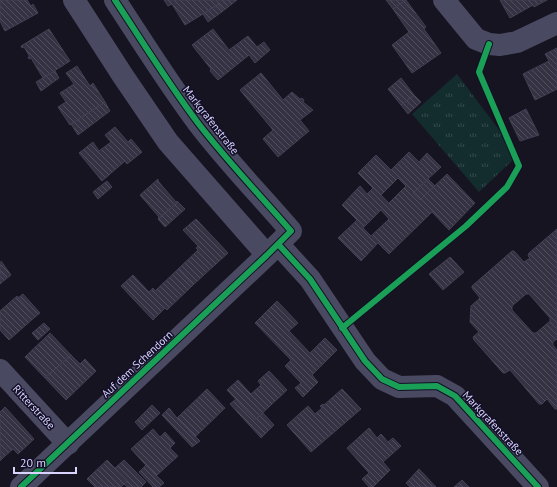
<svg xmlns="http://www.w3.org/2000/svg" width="557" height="487" font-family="'PT Sans',sans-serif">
<defs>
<pattern id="park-tufts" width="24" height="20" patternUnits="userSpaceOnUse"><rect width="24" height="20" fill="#132c2d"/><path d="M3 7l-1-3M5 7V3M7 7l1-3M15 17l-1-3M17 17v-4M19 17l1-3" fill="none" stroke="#354a4c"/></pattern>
<pattern id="building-back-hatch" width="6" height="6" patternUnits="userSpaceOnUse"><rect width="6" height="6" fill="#343243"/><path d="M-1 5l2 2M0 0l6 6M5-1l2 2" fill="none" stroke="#514f5f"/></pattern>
</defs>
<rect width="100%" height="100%" fill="#161421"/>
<path fill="url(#park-tufts)" d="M 457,74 L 503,135 L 513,160 L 479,192 L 412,114 Z"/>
<path fill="url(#building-back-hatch)" stroke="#433f54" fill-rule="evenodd" d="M 0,0 L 27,0 L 31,6 L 33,4 L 38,13 L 5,31 L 0,21 Z
M 164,0 L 216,0 L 219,4 L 185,25 L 172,4 L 168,6 Z
M 216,0 L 237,0 L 223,11 Z
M 386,0 L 406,0 L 393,9 Z
M 406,0 L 426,27 L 424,29 L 441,53 L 412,73 L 392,45 L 409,32 L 393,9 Z
M 500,0 L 547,0 L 534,7 L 533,5 L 510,18 Z
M 219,4 L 223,11 L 208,22 L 203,14 Z
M 49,29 L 70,61 L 43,78 L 31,58 L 29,59 L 28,57 L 30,57 L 24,47 L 22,48 L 21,46 Z
M 213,29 L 229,50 L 248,36 L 257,47 L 264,42 L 270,50 L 255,63 L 249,55 L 218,80 L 210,71 L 211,69 L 192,45 Z
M 557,48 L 557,89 L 535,100 L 523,74 L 549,61 L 545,54 Z
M 77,66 L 90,86 L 93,83 L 105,102 L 70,125 L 58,107 L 66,102 L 60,93 L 74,84 L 66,73 Z
M 55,71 L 59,78 L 41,91 L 36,82 Z
M 261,73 L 283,100 L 292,92 L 300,99 L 302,98 L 304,100 L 303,102 L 313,110 L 300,120 L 309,131 L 278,157 L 263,139 L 273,130 L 240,90 Z
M 401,78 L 414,95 L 401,105 L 388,89 Z
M 414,95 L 421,102 L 408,114 L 401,105 Z
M 105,102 L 110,111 L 78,135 L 71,124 Z
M 526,109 L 539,135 L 520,141 L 509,118 Z
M 115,127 L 128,142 L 131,139 L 142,152 L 127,164 L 125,161 L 102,181 L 79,153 L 93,142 L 99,151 L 111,142 L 105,135 Z
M 409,152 L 419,162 L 427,153 L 441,167 L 413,193 L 420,200 L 447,174 L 475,203 L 449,230 L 432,212 L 389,254 L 378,243 L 361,261 L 338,238 L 357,220 L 342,205 L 360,186 L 367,194 L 373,188 L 358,173 L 376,155 L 391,170 ZM 398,178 L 406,186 L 389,203 L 381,195 ZM 381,210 L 389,219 L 371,236 L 363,228 Z
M 158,179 L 158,181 L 176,202 L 177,201 L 178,202 L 158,219 L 159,217 L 140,195 Z
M 428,179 L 435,186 L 420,200 L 413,193 Z
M 107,181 L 112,187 L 98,199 L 93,192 Z
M 178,202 L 185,209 L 165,227 L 158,219 Z
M 196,219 L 228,253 L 193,285 L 178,269 L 198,250 L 196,248 L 198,246 L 183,230 Z
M 557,229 L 557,339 L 553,342 L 553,345 L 557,350 L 557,409 L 555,409 L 547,399 L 542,404 L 539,404 L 510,370 L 505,373 L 503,373 L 474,340 L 473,337 L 479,332 L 470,322 L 471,306 L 480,298 L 472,288 L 472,286 L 512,251 L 514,251 L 524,262 L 530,258 L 528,256 L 529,253 ZM 526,294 L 529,294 L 550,318 L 550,321 L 536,333 L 533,333 L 512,310 L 512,306 Z
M 450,257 L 464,272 L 443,290 L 429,274 Z
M 1,261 L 11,275 L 6,279 L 0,271 Z
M 178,269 L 193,285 L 167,310 L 165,308 L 153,320 L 121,286 L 133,275 L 149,292 L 153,288 L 155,291 Z
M 0,271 L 6,279 L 0,284 Z
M 23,294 L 40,313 L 35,317 L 18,298 Z
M 17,296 L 35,317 L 9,340 L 0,330 L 0,311 Z
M 277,301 L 298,323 L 289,331 L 310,353 L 325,338 L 337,350 L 312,375 L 318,382 L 303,397 L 295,388 L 301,383 L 285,366 L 291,360 L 255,323 Z
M 44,323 L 50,329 L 38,340 L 32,333 Z
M 50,333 L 71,355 L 45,378 L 25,357 Z
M 71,355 L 80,364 L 85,359 L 96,371 L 66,400 L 45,378 Z
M 269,371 L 287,390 L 255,420 L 227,390 L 238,380 L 251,394 L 261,385 L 258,381 Z
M 207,389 L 225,408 L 195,437 L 177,418 Z
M 342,389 L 361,409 L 311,452 L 287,425 L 308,406 L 315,414 L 322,408 L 320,406 L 323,404 L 324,405 Z
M 236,399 L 255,420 L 263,413 L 274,425 L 261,438 L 230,404 Z
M 152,405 L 160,413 L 142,430 L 135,422 Z
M 5,407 L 34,439 L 18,454 L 13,449 L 5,456 L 0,450 L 0,412 Z
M 169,408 L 177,418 L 200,441 L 192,447 L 162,415 Z
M 369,428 L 377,438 L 381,434 L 388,442 L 393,438 L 401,446 L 383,462 L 390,470 L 373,487 L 369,487 L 362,479 L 369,473 L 347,448 Z
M 153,429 L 160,437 L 165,432 L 175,443 L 170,448 L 178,456 L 156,476 L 131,449 Z
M 0,450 L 5,456 L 0,461 Z
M 107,460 L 127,481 L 121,487 L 95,487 L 87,479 Z
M 124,460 L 146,482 L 141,487 L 127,487 L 124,484 L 127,481 L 115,468 Z
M 146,465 L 164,483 L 159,487 L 153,487 L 139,472 Z
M 419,469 L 436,487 L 410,487 L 406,483 Z
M 462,480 L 469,487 L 454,487 Z"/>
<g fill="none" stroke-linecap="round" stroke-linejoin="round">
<path stroke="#4a4962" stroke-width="22" d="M 74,0 L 123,76 L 168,142 L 267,255
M 444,0 L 476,39 L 489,44 L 500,45 L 517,42 L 557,23
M 278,244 L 310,279 L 365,361 L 382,379 L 399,387 L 437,386 L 455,396 L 538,487
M 0,370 L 68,444
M 21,487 L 267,255 L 291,231 C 260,195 227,161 198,123 C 168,83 142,41 115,0"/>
<g stroke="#130f26" stroke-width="8">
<path id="cycleway" d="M 278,244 L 310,279 L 365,361 L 382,379 L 399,387 L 437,386 L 455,396 L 538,487
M 342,328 L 466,226 L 507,187 L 519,166 L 479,72 L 489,44
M 21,487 L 267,255 L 291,231 C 260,195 227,161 198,123 C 168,83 142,41 115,0"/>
</g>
<use href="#cycleway" stroke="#1a9f57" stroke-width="6"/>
</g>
<g text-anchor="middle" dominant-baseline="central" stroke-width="3" stroke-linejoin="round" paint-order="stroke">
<g font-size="11" fill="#d9d4ff" stroke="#130f26">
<text transform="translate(211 120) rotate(52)">Markgrafenstraße</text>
<text transform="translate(137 364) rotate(-43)">Auf dem Schendorn</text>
<text transform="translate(34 407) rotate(47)">Ritterstraße</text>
<text transform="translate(493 423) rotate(47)">Markgrafenstraße</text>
</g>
</g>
<path d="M14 467v6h62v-6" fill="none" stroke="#d9d4ff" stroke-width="2"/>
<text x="20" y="467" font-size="12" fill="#d9d4ff" stroke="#130f26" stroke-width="3" paint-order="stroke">20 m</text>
</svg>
